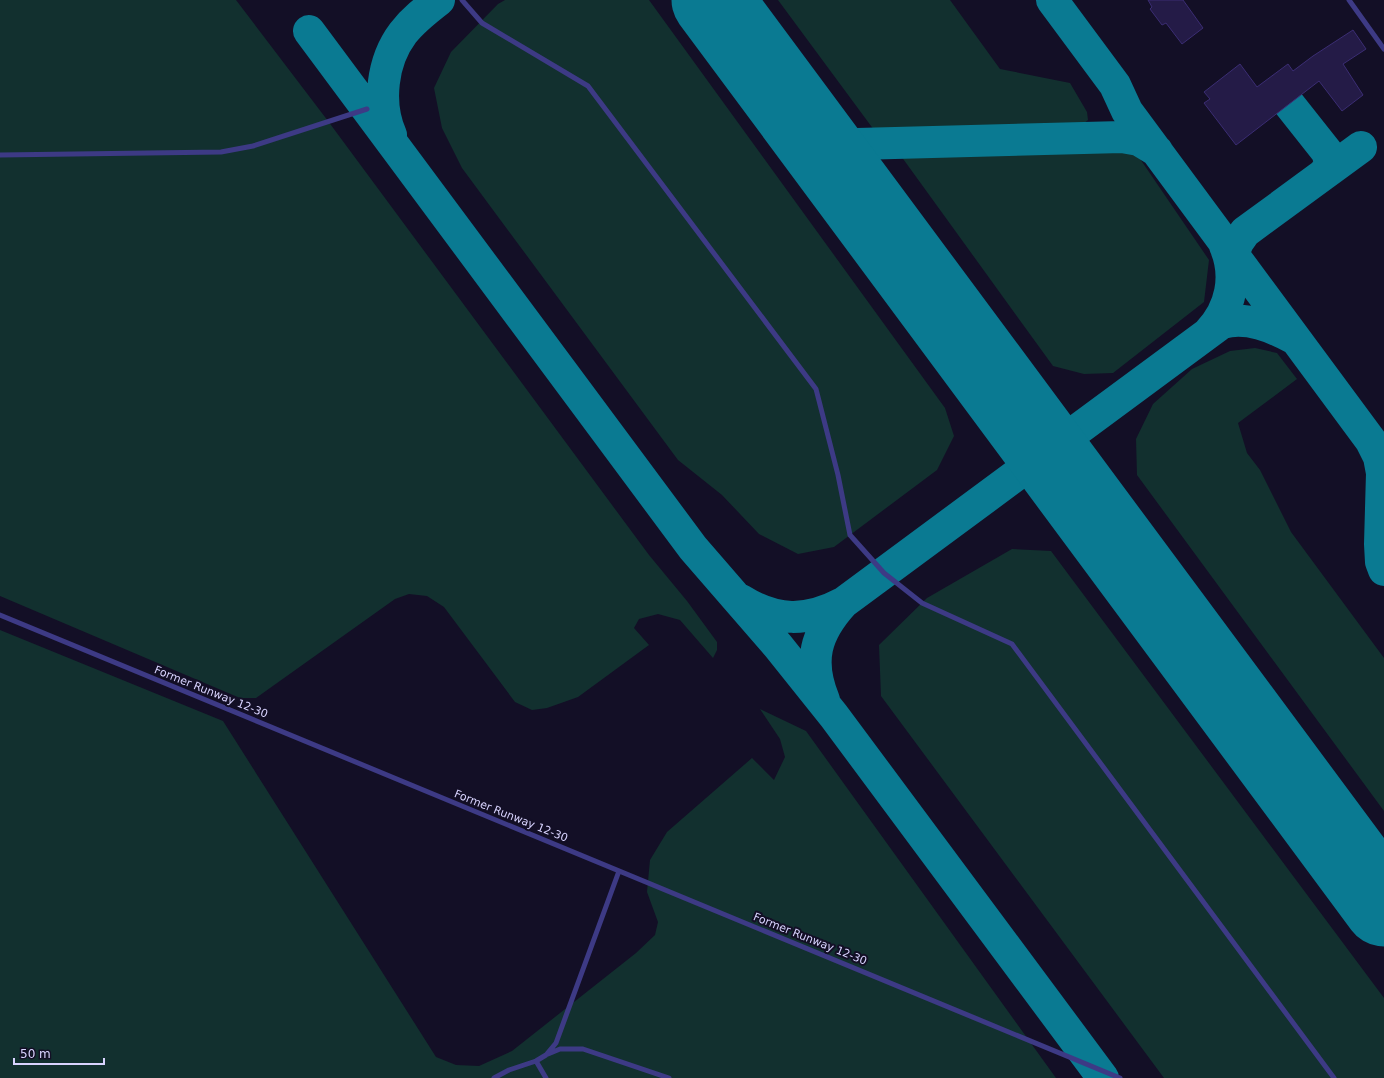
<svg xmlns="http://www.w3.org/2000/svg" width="1384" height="1078" font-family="'DejaVu Sans',sans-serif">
<rect width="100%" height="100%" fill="#130f26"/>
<path fill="#12302f" d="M 0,0 L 236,0 L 328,121 L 649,555 L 687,601 L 717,642 L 717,650 L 713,658 L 680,620 L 658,614 L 639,619 L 634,628 L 649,645 L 578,697 L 547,708 L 532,710 L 515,702 L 444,607 L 427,596 L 409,594 L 395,599 L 256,698 L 240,698 L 0,596 Z
M 505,0 L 649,0 L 945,408 L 954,436 L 937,470 L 834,547 L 798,554 L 759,534 L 722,495 L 678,460 L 462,168 L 442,128 L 434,88 L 451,52 L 498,4 Z
M 778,0 L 950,0 L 1000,69 L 1070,83 L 1087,112 L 1088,120 L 1083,124 L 1078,126 L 874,130 Z
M 1134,150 L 1209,260 L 1204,302 L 1113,373 L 1084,374 L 1053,366 L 901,156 Z
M 1255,348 L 1277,353 L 1297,379 L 1238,423 L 1247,453 L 1260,470 L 1291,532 L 1384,658 L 1384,811 L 1137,475 L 1136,439 L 1153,404 L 1192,369 L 1230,351 Z
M 1012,549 L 1051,551 L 1384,998 L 1384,1078 L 1164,1078 L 881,696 L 879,645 L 927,598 Z
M 0,630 L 223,721 L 436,1057 L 456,1065 L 479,1066 L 512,1051 L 636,953 L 655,935 L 658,922 L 647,892 L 650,860 L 667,832 L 752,758 L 774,780 L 785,757 L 780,739 L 760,709 L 806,731 L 1056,1078 L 0,1078 Z"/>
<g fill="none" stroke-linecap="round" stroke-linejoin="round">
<path stroke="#0a7a92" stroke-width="32" d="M 1052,0 L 1115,85 L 1127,111 L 1371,441 L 1379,457 L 1382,473 L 1380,544 L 1381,562 L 1384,570
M 309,31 L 693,548 L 778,646 L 834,716 L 1103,1078
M 1289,104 L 1327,152 L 1330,162 L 1328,168 L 1324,174
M 391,135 C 377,103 382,61 403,33 C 413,20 426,10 439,0
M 819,145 L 1122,137 L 1139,140 L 1157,151
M 1230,262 L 1238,242 L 1245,232 L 1361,147
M 1209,332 C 1231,309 1238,276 1225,246
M 741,600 C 776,622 807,622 843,603 L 1222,323 C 1247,316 1273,327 1295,339
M 824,700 C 808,661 815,634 843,603"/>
<path stroke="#0a7a92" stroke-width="81" d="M 712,0 L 1384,906"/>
</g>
<path fill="#241b47" stroke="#3b2d73" d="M 1148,0 L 1183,0 L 1203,28 L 1182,44 L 1166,23 L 1162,25 L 1150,9 L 1152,7 Z
M 1353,30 L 1366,49 L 1343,64 L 1363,95 L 1342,111 L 1319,81 L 1236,145 L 1204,103 L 1210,99 L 1204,92 L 1240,64 L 1257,87 L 1288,64 L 1293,71 L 1313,56 Z"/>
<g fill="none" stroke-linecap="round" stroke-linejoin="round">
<path stroke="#3d3a85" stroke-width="5" d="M 462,0 L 482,23 L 588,86 L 816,389 L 838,475 L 850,535 L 884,573 L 922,603 L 1012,644 L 1334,1078
M 1349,0 L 1384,49
M 0,155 L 221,152 L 253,146 L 367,109
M 0,615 L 1120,1078
M 548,1054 L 560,1049 L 583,1049 L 669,1078
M 536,1061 L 546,1078
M 494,1078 L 509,1070 L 536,1061 L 546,1055 L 556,1043 L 619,871"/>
</g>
<g text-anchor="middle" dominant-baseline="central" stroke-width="4" stroke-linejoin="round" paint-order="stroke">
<g font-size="11" fill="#d9d4ff" stroke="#130f26">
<text transform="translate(211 692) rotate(22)">Former Runway 12-30</text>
<text transform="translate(511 816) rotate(22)">Former Runway 12-30</text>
<text transform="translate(810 939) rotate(22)">Former Runway 12-30</text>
</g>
</g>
<path d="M14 1058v6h90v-6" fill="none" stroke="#d9d4ff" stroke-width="2"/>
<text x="20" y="1058" font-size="12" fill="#d9d4ff" stroke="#130f26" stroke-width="3" paint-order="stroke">50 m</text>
</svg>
